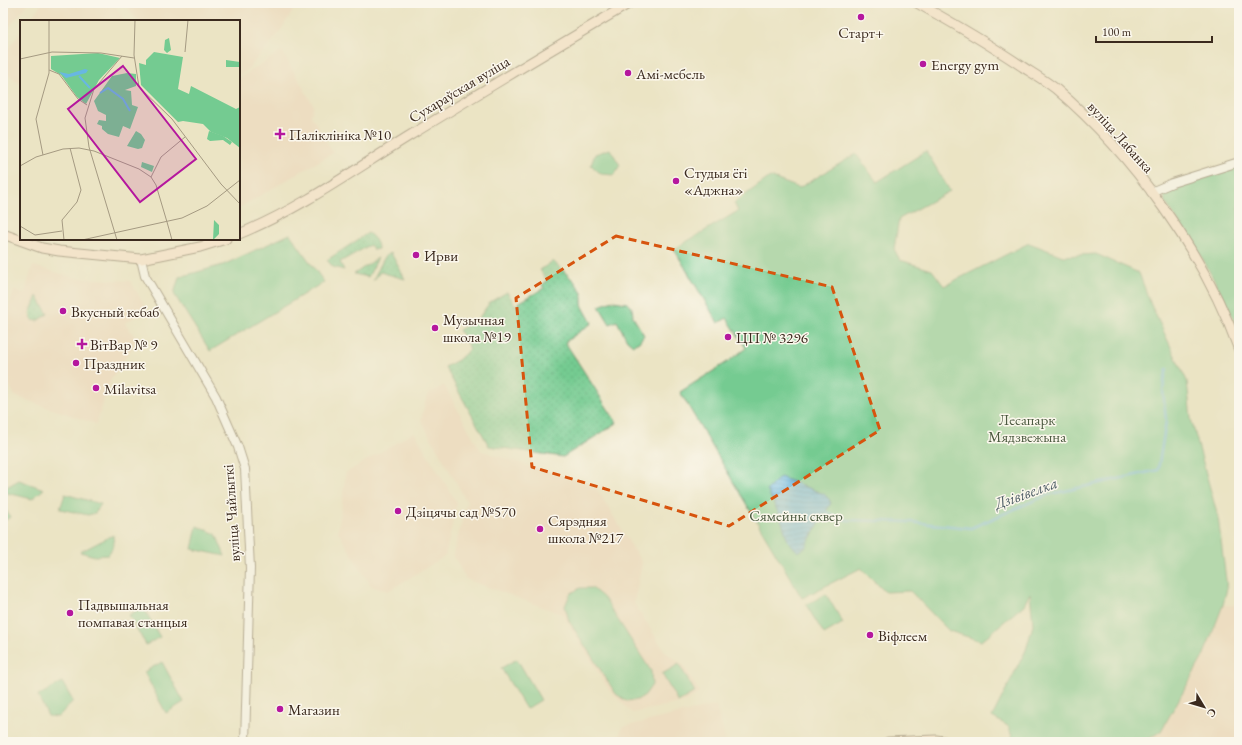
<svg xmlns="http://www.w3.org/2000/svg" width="1242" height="745" font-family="'EB Garamond',serif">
<defs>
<pattern id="grass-dots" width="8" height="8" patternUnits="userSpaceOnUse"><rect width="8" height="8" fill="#74cb91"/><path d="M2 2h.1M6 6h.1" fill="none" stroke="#65ae7d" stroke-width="1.8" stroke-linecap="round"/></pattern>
<pattern id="water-rules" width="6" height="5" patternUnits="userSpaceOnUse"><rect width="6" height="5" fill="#68b7e2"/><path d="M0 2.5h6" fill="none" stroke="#5795b7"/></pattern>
</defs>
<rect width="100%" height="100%" fill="#fbf7ec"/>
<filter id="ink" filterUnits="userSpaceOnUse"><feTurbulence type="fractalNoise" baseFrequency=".025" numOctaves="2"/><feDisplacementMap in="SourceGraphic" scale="8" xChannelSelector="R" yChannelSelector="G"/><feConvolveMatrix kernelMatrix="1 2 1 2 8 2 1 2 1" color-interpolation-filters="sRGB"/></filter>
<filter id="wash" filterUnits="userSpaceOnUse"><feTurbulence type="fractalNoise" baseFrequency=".012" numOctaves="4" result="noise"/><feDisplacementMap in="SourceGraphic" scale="16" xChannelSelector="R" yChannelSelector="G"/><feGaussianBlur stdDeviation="0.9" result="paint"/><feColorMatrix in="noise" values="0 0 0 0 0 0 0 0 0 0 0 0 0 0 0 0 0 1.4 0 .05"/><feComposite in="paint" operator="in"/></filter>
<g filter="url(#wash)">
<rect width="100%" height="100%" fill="#ebe4c4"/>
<path fill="#efd6bc" d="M 3,3 L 28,3 L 3,35 Z
M 42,3 L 114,3 L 124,21 L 29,21 Z
M 127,3 L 298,3 L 277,36 L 245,72 L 239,75 L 239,21 L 138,21 L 131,13 Z
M 21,32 L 21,84 L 3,70 L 5,53 Z
M 282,51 L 314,106 L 311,115 L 333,153 L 239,208 L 239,78 Z
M 33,266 L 76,278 L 130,281 L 147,309 L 125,323 L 137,340 L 111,380 L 96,424 L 15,396 L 3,374 L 3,322 L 14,290 L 24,294 Z
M 444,385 L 481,451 L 595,486 L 642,563 L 634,603 L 665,652 L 684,665 L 700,693 L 684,702 L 632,713 L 609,690 L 562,614 L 466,579 L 453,555 L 467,502 L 421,420 L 427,395 Z
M 414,432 L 457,503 L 445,556 L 388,591 L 371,586 L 338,532 L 346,473 Z
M 1223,605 L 1239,605 L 1239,742 L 1144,742 L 1161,731 L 1203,657 Z
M 3,619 L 11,638 L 3,643 Z
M 716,705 L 726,742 L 618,742 L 622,727 Z"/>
<path fill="url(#grass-dots)" stroke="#587a58" d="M 368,233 C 373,237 378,241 378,249 L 374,250 L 370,245 L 340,262 L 344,270 L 333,267 L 327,260 Z
M 391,253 L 405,279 L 380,272 L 374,280 L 373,280 L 385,256 Z
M 378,258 L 368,277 L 354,274 Z
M 553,261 L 575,282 L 582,293 L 582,305 L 592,323 L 565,342 L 617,423 L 563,457 L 489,446 L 445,367 L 458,360 L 470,349 L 459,330 L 478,319 L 490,302 L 507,292 L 515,305 L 544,288 L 542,285 L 547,281 L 540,270 Z
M 37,296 L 48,314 L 37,321 L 32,320 L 30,313 Z"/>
<path fill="#74cb91" stroke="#587a58" d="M 610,149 L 620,165 L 614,175 L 601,174 L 591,165 L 595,154 Z
M 926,151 L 950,191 L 899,219 L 894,249 L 900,260 L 932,270 L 944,286 L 1029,243 L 1063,256 L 1096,254 L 1139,273 L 1151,305 L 1187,381 L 1191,419 L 1218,517 L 1227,588 L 1223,605 L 1203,657 L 1161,731 L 1144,742 L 1014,742 L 1008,726 L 992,717 L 1026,650 L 1033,625 L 1030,593 L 1024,605 L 981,641 L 949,631 L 910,591 L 885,592 L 861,568 L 802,598 L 680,392 L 729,361 L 746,348 L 727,318 L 718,323 L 674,249 L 738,211 L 734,203 L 770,177 L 799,188 L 856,154 L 877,182 Z
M 1239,167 L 1239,333 L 1226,302 L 1201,256 L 1165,202 L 1164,195 L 1165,191 Z
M 290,234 L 324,282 L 210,351 L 174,294 L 179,277 L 223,265 Z
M 613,301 L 627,303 L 632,307 L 633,317 L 644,335 L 639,342 L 633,345 L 627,340 L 617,321 L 610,324 L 599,306 Z
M 19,480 L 44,489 L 32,499 L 3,492 L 3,489 Z
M 65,494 L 101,504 L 95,513 L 88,515 L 60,509 Z
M 3,505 L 10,517 L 3,522 Z
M 197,526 L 216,534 L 225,556 L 192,549 Z
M 113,535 L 114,545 L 108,555 L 95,556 L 80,552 Z
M 580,588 L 592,588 L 604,598 L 651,671 L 652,685 L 645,695 L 637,700 L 626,701 L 616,694 L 569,621 L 565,606 L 570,594 Z
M 826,594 L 843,623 L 824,634 L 806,605 Z
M 143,607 L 160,637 L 146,645 L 129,615 Z
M 517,659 L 541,700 L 526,709 L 501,668 Z
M 162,662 L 184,702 L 166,713 L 144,672 Z
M 679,664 L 695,692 L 678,702 L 662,674 Z
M 62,682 L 73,701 L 58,717 L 48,716 L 38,696 Z"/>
<path fill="url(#water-rules)" stroke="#527080" d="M 780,477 L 824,494 L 829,499 L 831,503 L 808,542 L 806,547 L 798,552 L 788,541 L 780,516 L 767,490 Z"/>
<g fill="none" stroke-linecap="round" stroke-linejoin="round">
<path stroke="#68b7e2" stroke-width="2.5" d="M 826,512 L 846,520 L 910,522 L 971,528 L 1047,495 L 1158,470 L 1166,421 L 1163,391 L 1164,381 L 1167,369"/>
</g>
</g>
<g filter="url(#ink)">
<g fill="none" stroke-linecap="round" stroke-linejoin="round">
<g stroke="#796b58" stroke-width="10">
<path id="tertiary" d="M 1151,192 L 1172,183 L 1239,162
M 141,259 L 145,276 L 216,397 L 238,447 L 245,469 L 250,568 L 245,742"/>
</g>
<g stroke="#796b58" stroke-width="11">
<path id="secondary" d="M 917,3 C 953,23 989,44 1023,67 C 1034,74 1046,81 1056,89 C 1133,154 1205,255 1239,350
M 3,234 L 42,248 L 59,251 L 141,259 L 200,247 L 226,239
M 239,234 C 300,209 354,170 409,136 C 482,91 556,47 630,3
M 888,742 L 936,740 L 950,742"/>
</g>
<use href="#tertiary" stroke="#fff" stroke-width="8"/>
<use href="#secondary" stroke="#fde4d1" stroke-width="9"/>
</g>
</g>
<path d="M0 0H1242V745H0ZM 616,236 L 832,287 L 880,430 L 729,526 L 532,467 L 516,298 Z" fill="#ebe4c4" fill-opacity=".55" fill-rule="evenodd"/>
<path fill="none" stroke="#d7540e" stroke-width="3" stroke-dasharray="8 5" stroke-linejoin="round" d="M 616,236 L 832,287 L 880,430 L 729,526 L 532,467 L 516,298 Z"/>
<g fill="#b5179e" stroke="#fbf7ec" stroke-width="1.5">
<circle cx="861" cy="17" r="4"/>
<circle cx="923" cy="64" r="4"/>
<circle cx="628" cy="73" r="4"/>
<path d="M278 128h4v4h4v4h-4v4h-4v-4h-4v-4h4z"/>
<circle cx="676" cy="181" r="4"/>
<circle cx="416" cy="255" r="4"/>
<circle cx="63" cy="311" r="4"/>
<circle cx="435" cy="328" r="4"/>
<circle cx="728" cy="337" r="4"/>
<path d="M80 338h4v4h4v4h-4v4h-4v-4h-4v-4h4z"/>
<circle cx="76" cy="363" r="4"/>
<circle cx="96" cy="388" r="4"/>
<circle cx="398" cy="511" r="4"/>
<circle cx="540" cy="529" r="4"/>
<circle cx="70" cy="613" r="4"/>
<circle cx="870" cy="635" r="4"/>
<circle cx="280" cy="709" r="4"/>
</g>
<g text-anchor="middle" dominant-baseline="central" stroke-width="3" stroke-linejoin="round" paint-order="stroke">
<g font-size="15" fill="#3b2a1e" stroke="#fbf7ec" text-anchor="start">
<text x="861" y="32" text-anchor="middle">Старт+</text>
<text x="931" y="64">Energy gym</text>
<text x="636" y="73">Амі-мебель</text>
<text x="289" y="134">Паліклініка №10</text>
<text x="684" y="172">Студыя ёгі<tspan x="684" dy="17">«Аджна»</tspan></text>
<text x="424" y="255">Ирви</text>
<text x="71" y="311">Вкусный кебаб</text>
<text x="443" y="319">Музычная<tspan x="443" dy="17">школа №19</tspan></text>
<text x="736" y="337">ЦП № 3296</text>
<text x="90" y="344">ВітВар № 9</text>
<text x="84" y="363">Праздник</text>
<text x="104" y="388">Milavitsa</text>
<text x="406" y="511">Дзіцячы сад №570</text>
<text x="548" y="520">Сярэдняя<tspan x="548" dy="17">школа №217</tspan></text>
<text x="78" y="604">Падвышальная<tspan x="78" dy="17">помпавая станцыя</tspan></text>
<text x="878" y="635">Віфлеем</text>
<text x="288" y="709">Магазин</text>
</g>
<g font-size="15" fill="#3b2a1e" stroke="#fbf7ec">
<text transform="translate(459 89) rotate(-31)">Сухараўская вуліца</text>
<text transform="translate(1121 137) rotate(48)">вуліца Лабанка</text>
<text transform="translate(231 513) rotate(-94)">вуліца Чайлыткі</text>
</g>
<g font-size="15" fill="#4c5a40" stroke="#fbf7ec">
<text x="1027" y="419">Лесапарк<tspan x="1027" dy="17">Мядзвежына</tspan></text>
<text x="796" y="515">Сямейны сквер</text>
</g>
<g font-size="16" font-style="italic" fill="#4b5b63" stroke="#fbf7ec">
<text transform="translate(1026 493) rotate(-20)">Дзівівелка</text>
</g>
</g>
<g transform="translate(20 20)">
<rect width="220" height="220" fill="#ebe4c4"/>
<path d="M 116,111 L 121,114 L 125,120 L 122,128 L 118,129 L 107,126 ZM 189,111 L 203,116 L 212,122 L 210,125 L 203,120 L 190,121 L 187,119 ZM 194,200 L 199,205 L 199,214 L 193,220 Z" fill="#74cb91"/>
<path d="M 149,18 L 151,30 L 147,33 L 144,30 L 145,20 ZM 134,32 L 163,37 L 158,69 L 169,74 L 171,66 L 216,89 L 220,87 L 220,128 L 207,118 L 191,112 L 183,104 L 163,101 L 158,102 L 121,65 L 119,43 L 126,45 L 126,40 ZM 78,33 L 100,38 L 79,60 L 66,84 L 57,77 L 41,55 L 31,49 L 31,36 ZM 206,40 L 220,42 L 220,47 L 206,47 ZM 107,53 L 116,54 L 116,66 L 105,70 L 111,71 L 112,85 L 118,87 L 110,109 L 103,106 L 99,117 L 88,114 L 82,109 L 82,106 L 77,104 L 79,100 L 86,101 L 86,95 L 78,91 L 74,81 L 92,56 ZM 122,142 L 134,146 L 132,152 L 121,147 Z" fill="#74cb91"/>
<path d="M 65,49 L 68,50 L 66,53 L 46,58 L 39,52 L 49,54 Z" fill="#68b7e2"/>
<path fill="none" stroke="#68b7e2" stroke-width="2" d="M 59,56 L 70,68M 80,73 L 88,68 L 103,79 L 110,91"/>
<path fill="none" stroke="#a59a82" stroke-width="1" d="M 115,0 L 114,35 L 119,67 L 152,99 L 201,164 L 220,184M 165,32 L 168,0M 0,39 L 32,32 L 81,33 L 114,38M 29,50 L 39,54 L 58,79 L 67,85M 23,135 L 16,99 L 29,53 L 29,0M 0,146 L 16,137 L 43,129 L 59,128 L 74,131 L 119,149 L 131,157 L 136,165 L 147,202M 131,157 L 141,137 L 165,117M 147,202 L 152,220M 0,206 L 15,215 L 42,211M 44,220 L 42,200 L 57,182 L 61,170 L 50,128M 62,220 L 162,198 L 187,186 L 220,160M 97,220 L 69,127 L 65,98 L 74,69 L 102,36"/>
<path fill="#b5179e" fill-opacity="0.15" stroke="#b5179e" stroke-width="2" d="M 103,46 L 176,139 L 120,182 L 48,89 Z"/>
<rect width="220" height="220" fill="none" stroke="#3b2a1e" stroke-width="2"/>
</g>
<rect width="1242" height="745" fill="none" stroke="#fbf7ec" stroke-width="16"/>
<g transform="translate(1204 707) rotate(128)" stroke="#fbf7ec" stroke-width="3" paint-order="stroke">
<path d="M0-3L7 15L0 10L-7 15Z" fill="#3b2a1e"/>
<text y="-6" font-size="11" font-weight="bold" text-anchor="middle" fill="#3b2a1e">С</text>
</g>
<path d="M1096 36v6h116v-6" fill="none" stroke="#3b2a1e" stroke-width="2"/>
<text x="1102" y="36" font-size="12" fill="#3b2a1e" stroke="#fbf7ec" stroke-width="3" paint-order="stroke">100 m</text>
</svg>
